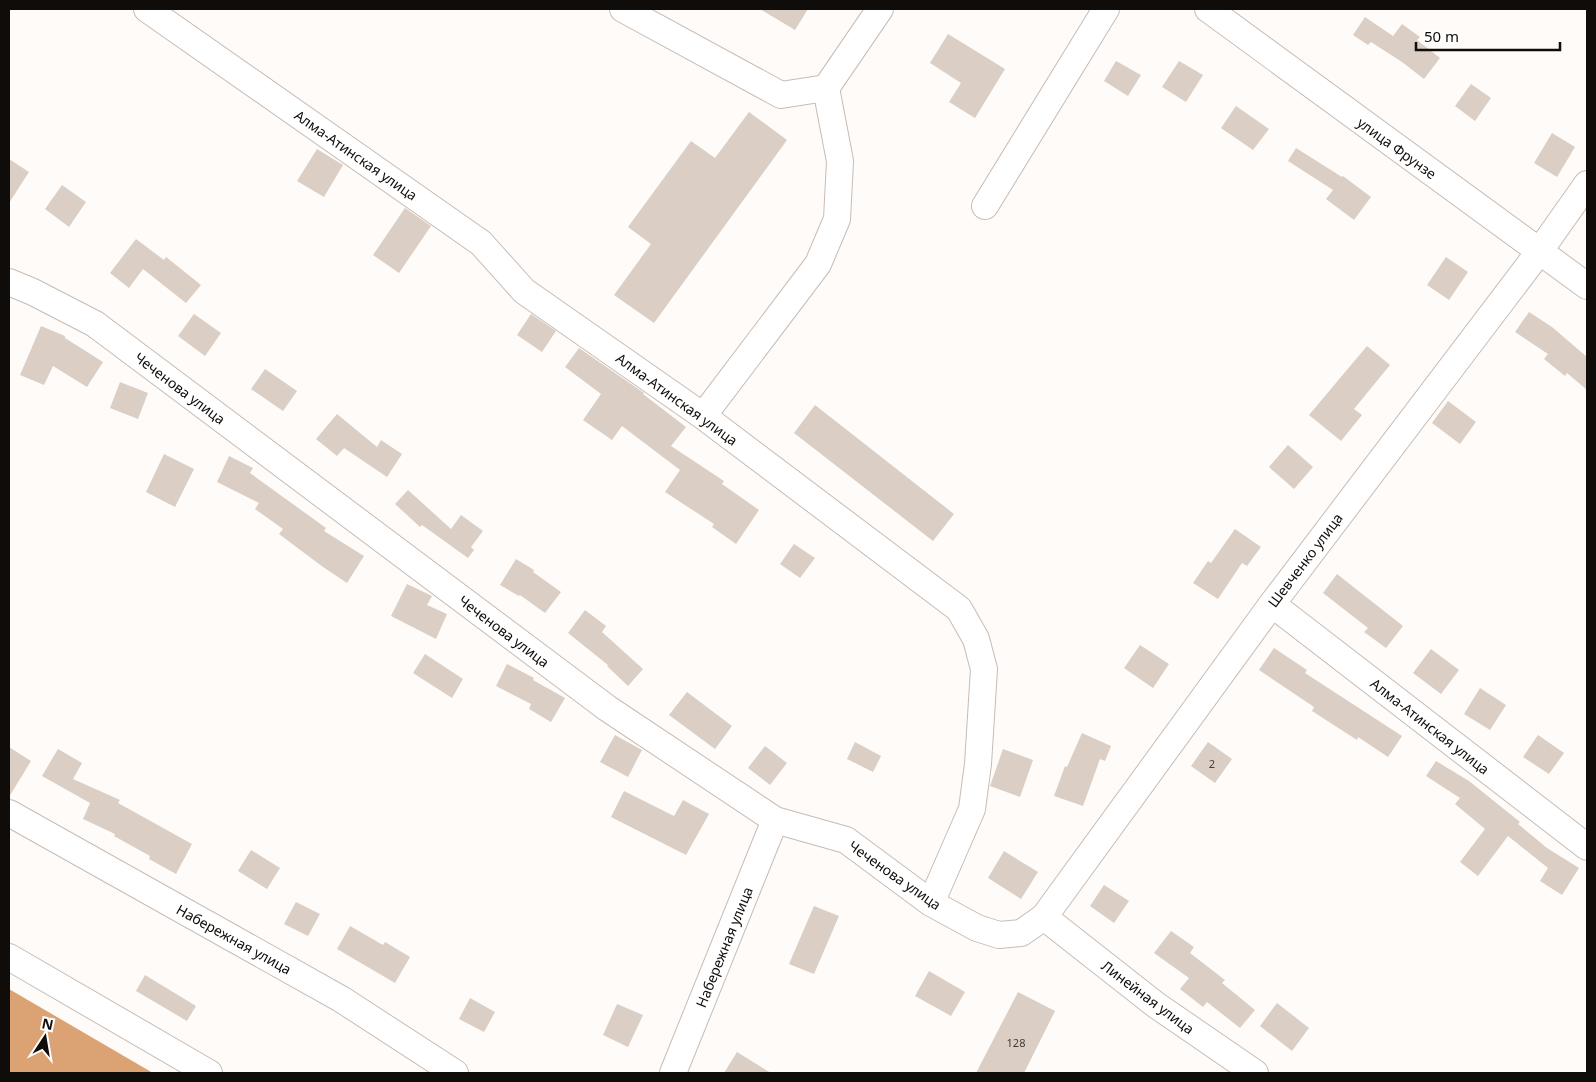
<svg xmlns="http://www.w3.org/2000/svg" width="1596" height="1082" font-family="'Noto Sans',sans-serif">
<rect width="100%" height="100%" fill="#fefbf9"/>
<path fill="#dba373" d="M 9,989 L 153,1073 L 9,1073 Z"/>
<path fill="#dacec5" d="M 760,9 L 808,9 L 795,30 Z
M 1365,17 L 1393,36 L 1402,24 L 1420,37 L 1417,40 L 1440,58 L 1424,79 L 1402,62 L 1371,42 L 1368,45 L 1353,35 Z
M 948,34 L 1005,69 L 975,118 L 949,102 L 961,83 L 930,63 Z
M 1116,61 L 1141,75 L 1128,96 L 1104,81 Z
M 1179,61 L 1203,75 L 1186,102 L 1162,87 Z
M 1471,84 L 1491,98 L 1475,121 L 1455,106 Z
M 1236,106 L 1269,129 L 1253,150 L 1221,128 Z
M 749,112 L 787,140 L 654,323 L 614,295 L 651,244 L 628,227 L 691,141 L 715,158 Z
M 1552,133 L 1575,147 L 1557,177 L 1534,163 Z
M 1296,148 L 1342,177 L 1343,176 L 1371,197 L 1354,220 L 1326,199 L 1333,190 L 1288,161 Z
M 317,149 L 343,165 L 324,197 L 297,181 Z
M 9,159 L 29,172 L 9,203 Z
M 62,185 L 86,202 L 69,227 L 45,209 Z
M 405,208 L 431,226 L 399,273 L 373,255 Z
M 136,239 L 164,260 L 166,257 L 201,285 L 186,303 L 143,269 L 129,288 L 110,273 Z
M 1446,257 L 1468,272 L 1449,300 L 1427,285 Z
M 1529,312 L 1552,327 L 1587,357 L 1587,390 L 1567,373 L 1565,376 L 1544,359 L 1548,354 L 1515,332 Z
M 194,314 L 221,333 L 205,356 L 178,336 Z
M 531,314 L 556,331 L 542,352 L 517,335 Z
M 41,326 L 65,336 L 65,338 L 103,362 L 87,387 L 53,366 L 44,385 L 20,375 Z
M 1367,346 L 1390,365 L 1354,409 L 1362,415 L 1341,441 L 1309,415 Z
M 579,348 L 644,393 L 643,394 L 686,427 L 671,446 L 724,481 L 722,484 L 759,510 L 736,544 L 712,527 L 714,524 L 665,492 L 680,470 L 622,426 L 612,440 L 583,420 L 601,394 L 565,367 Z
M 265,369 L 297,391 L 283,411 L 251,389 Z
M 120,382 L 148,393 L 138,419 L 110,408 Z
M 1448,401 L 1476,422 L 1460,444 L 1432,423 Z
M 815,405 L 954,514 L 933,541 L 794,433 Z
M 337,414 L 377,447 L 381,440 L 402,454 L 387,477 L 344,448 L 337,456 L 316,439 Z
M 1288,445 L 1313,467 L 1294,489 L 1269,467 Z
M 164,454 L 194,469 L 175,507 L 146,492 Z
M 229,456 L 253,468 L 250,473 L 326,528 L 324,531 L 364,556 L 347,583 L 323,567 L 279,534 L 283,529 L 255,509 L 259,503 L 217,482 Z
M 408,490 L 451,529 L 461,515 L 483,531 L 471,547 L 474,550 L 468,558 L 422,525 L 420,527 L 395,504 Z
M 1235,529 L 1261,547 L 1247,566 L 1242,563 L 1218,599 L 1193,583 L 1208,561 L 1211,563 Z
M 794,544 L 815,558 L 800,578 L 780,564 Z
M 516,559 L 534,570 L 533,572 L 561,592 L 545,613 L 520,595 L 519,596 L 500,585 Z
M 1337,574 L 1403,626 L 1386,648 L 1364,632 L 1368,628 L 1323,593 Z
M 407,584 L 432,596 L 427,605 L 447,614 L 436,639 L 391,616 Z
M 585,610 L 606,626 L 602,632 L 643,669 L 628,686 L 607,666 L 608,665 L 568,633 Z
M 1140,645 L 1169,664 L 1153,688 L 1124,668 Z
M 1274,648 L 1307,670 L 1305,673 L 1402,736 L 1388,757 L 1358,737 L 1357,740 L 1312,711 L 1314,707 L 1259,670 Z
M 1431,649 L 1459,670 L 1441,694 L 1413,673 Z
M 425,654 L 463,679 L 452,698 L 413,673 Z
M 507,664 L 534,678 L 533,680 L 565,698 L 551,722 L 529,709 L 531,704 L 496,686 Z
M 1480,688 L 1506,705 L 1490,730 L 1464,714 Z
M 687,692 L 732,726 L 715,749 L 669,715 Z
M 1082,733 L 1111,746 L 1105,761 L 1100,759 L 1083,806 L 1054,796 L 1065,766 L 1067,767 Z
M 615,735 L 642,750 L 628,777 L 600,762 Z
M 1538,735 L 1564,753 L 1549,774 L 1523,757 Z
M 855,742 L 881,756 L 873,772 L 847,759 Z
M 1208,742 L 1232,759 L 1215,783 L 1191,766 Z
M 765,746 L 787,763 L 770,785 L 748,768 Z
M 9,747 L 31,761 L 9,797 Z
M 58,749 L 82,763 L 73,779 L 120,800 L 118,803 L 192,844 L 176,874 L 149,859 L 150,856 L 114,836 L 115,834 L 83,819 L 90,803 L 42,776 Z
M 1003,749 L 1033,760 L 1020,797 L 990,786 Z
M 1436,761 L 1469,781 L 1520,822 L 1518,824 L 1547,848 L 1579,868 L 1562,895 L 1540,881 L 1548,868 L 1508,836 L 1478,876 L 1460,862 L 1485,829 L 1455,804 L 1460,798 L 1426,776 Z
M 624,791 L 674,816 L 683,800 L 709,814 L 686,855 L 611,817 Z
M 251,850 L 280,868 L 267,889 L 238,871 Z
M 1004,851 L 1038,872 L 1021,899 L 988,878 Z
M 1104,885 L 1129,901 L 1114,923 L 1090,906 Z
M 296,902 L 320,914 L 308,936 L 284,924 Z
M 814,906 L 839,916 L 814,974 L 789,964 Z
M 350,926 L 383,945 L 385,942 L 410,957 L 395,983 L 337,949 Z
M 1171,931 L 1194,947 L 1190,953 L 1225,980 L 1222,983 L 1255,1010 L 1240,1028 L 1207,1002 L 1203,1007 L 1180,989 L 1189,978 L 1154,953 Z
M 929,971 L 965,992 L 951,1016 L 915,996 Z
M 145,975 L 196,1006 L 187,1021 L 136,991 Z
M 1018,992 L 1055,1011 L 1024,1073 L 976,1073 Z
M 470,998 L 495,1012 L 484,1032 L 459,1019 Z
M 1277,1003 L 1309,1028 L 1292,1051 L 1260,1026 Z
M 617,1004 L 643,1015 L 628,1047 L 603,1035 Z
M 737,1052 L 771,1073 L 724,1073 Z"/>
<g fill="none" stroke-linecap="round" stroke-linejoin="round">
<g stroke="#c8bcb3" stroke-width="28">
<path id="minor" d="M 147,9 L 481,243 L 524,291 L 703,416 L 959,609 L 976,639 L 984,669 L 978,764 L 972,809 L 931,903
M 623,9 L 781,95 L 826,88
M 1208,9 L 1587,286
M 985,206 L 1106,9
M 9,282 L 33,292 L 95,324 L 607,708 L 775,820 L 846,840 L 931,903 L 977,928 L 999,935 L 1021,933 L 1044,917 L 1272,604 L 1539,252 L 1587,184
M 703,416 L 818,264 L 837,219 L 840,161 L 826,88 L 880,9
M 1272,604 L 1587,847
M 9,813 L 341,999 L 455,1073
M 1044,917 L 1156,1005 L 1255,1073
M 9,957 L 209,1073
M 673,1073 L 775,820"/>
</g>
<use href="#minor" stroke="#fff" stroke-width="26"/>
</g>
<g text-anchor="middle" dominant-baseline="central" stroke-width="4" stroke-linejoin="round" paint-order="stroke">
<g font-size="11" fill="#423c38">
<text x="1212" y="763">2</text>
<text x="1016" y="1042">128</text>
</g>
<g font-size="14" fill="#100c09" stroke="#fff">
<text transform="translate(1397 148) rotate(36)">улица Фрунзе</text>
<text transform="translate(356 155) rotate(35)">Алма-Атинская улица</text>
<text transform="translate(180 388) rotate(37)">Чеченова улица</text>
<text transform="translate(677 399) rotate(36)">Алма-Атинская улица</text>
<text transform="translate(1305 560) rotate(-53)">Шевченко улица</text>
<text transform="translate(504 631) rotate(37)">Чеченова улица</text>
<text transform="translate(1430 726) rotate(38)">Алма-Атинская улица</text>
<text transform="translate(895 875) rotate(35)">Чеченова улица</text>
<text transform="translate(234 939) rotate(29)">Набережная улица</text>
<text transform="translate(724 947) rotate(-68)">Набережная улица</text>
<text transform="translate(1148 997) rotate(37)">Линейная улица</text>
</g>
</g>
<rect width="1596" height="1082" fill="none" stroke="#100c09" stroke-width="20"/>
<g transform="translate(45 1037) rotate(12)" stroke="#ffffff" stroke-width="4" paint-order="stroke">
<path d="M0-4L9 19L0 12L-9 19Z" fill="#100c09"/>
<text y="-8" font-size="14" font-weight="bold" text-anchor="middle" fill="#100c09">N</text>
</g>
<path d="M1416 42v8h144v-8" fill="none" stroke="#100c09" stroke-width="2.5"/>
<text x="1424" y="42" font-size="15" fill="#100c09" stroke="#ffffff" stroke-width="4" paint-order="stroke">50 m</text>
</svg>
